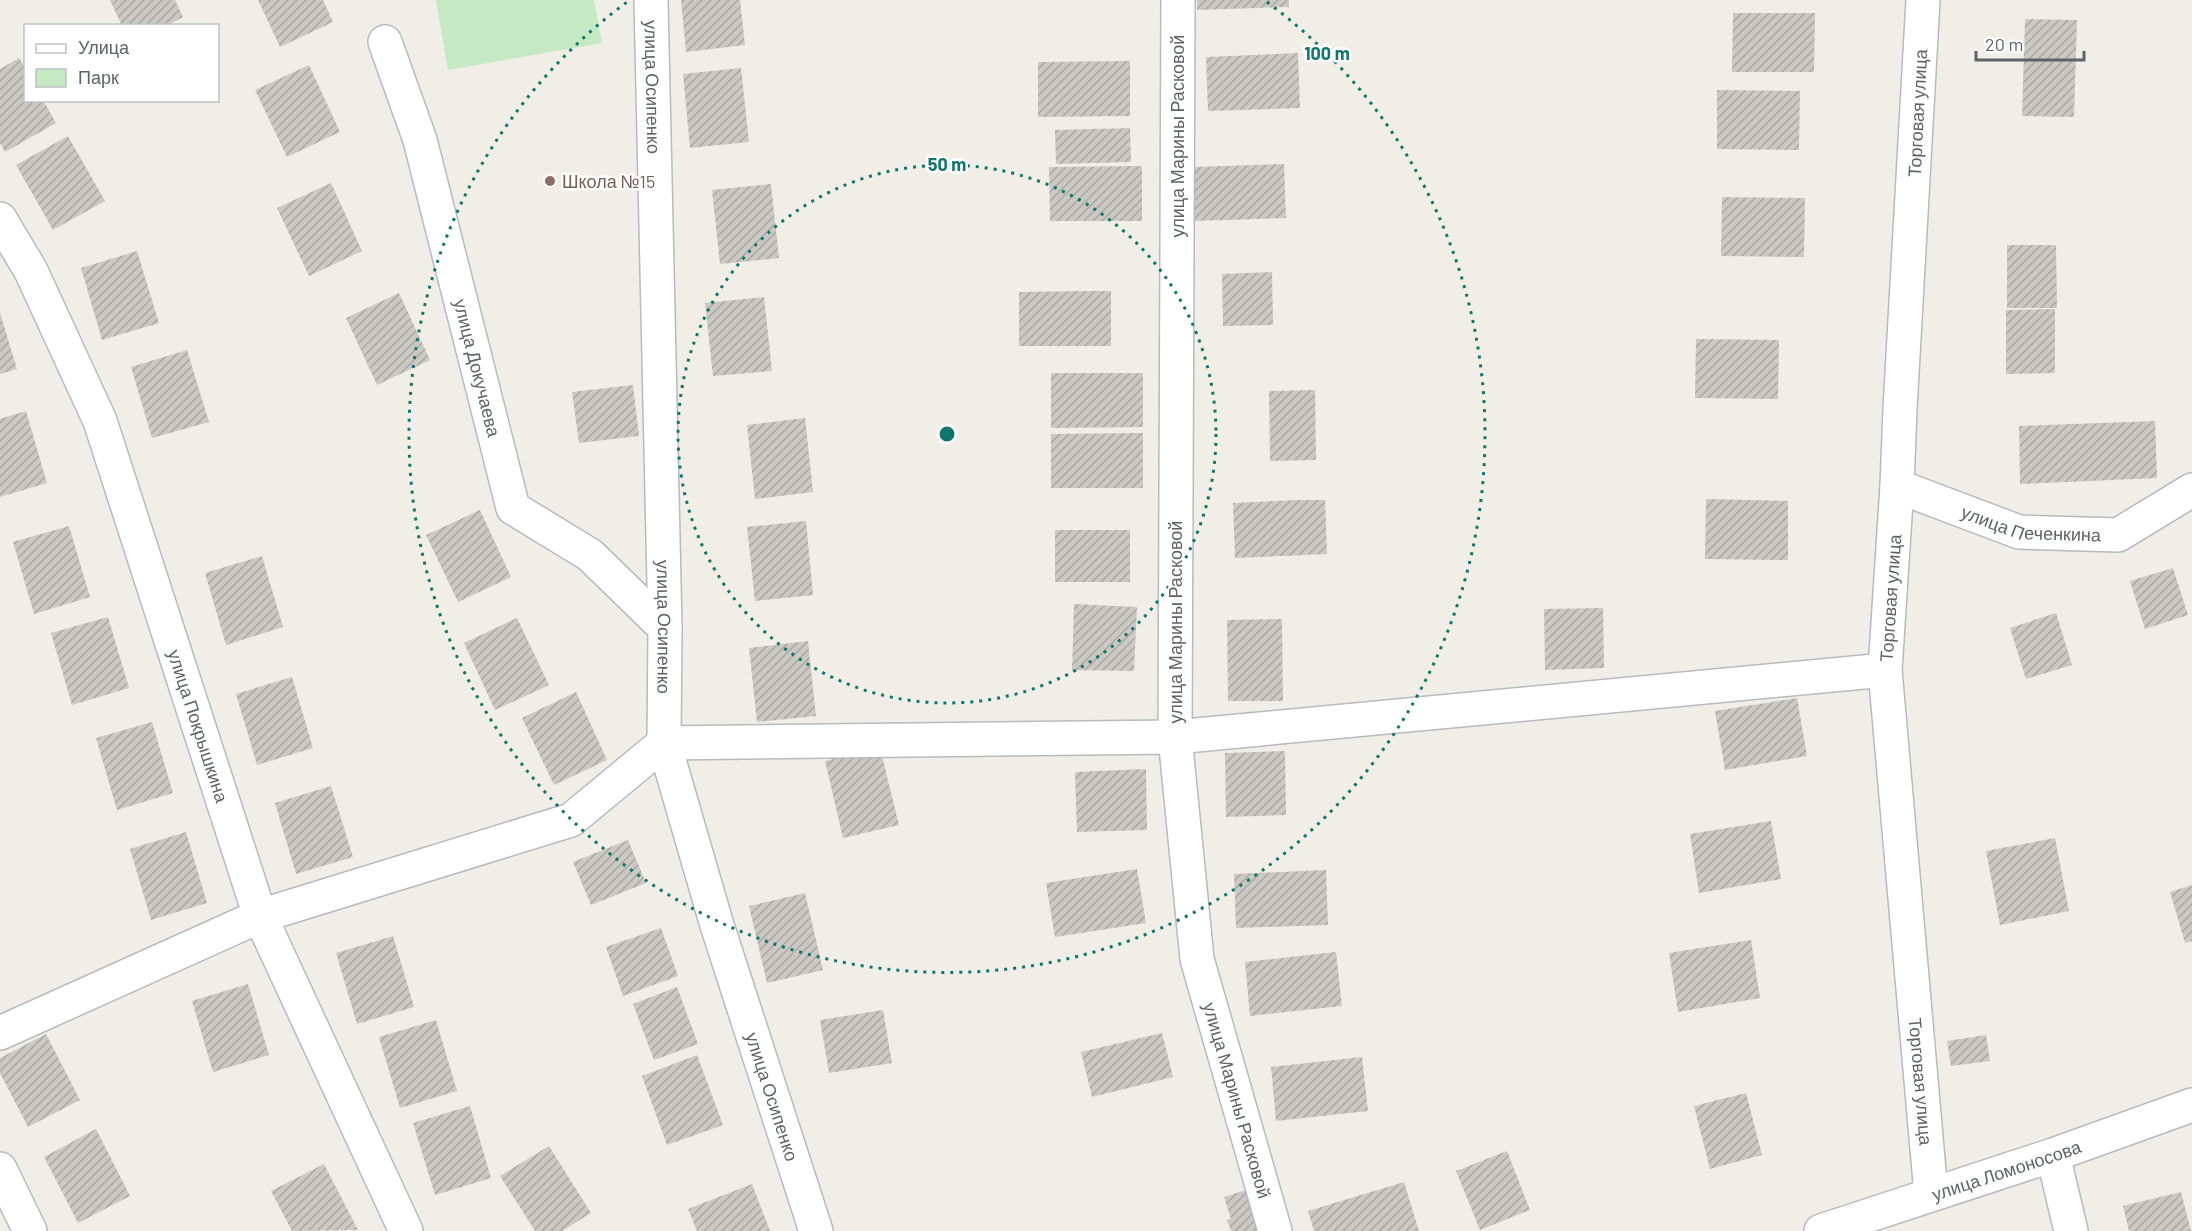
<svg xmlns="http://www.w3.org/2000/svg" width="2192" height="1231" font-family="Barlow,sans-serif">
<defs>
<pattern id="building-hatch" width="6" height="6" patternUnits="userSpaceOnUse" patternTransform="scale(1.5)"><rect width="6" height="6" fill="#ccc9c4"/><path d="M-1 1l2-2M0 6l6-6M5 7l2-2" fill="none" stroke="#a9a7a3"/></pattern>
</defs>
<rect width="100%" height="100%" fill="#f1eee7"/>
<path fill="#c5e9c3" d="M 436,0 L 594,0 L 602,43 L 448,70 Z"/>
<path fill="url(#building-hatch)" d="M 110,0 L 175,0 L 183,17 L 166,26 L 122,26 Z
M 258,0 L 323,0 L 333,22 L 280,47 Z
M 681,0 L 740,0 L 745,45 L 686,52 Z
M 1197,0 L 1289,0 L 1289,7 L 1197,10 Z
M 1733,13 L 1815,13 L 1814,72 L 1732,72 Z
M 2025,19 L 2077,20 L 2074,117 L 2022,116 Z
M 1298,53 L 1300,108 L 1208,111 L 1206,57 Z
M 19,58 L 26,69 L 26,100 L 43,100 L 56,123 L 5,152 L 0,143 L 0,69 Z
M 1130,61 L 1130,116 L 1038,117 L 1038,62 Z
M 309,65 L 340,132 L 287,157 L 255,90 Z
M 741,68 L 749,142 L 690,148 L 683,74 Z
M 1717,90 L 1800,91 L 1799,150 L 1717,149 Z
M 1130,128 L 1131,162 L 1056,164 L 1055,130 Z
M 68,136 L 105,201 L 53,230 L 16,165 Z
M 1284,164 L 1286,218 L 1194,221 L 1193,167 Z
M 1142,166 L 1142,221 L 1050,221 L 1049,167 Z
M 331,183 L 362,251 L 309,276 L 277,208 Z
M 771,184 L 779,258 L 720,264 L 712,190 Z
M 1722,197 L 1805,198 L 1804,257 L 1721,256 Z
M 2007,245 L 2056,245 L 2057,308 L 2007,308 Z
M 137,251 L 159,323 L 102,340 L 81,268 Z
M 1272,272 L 1273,325 L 1223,326 L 1222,274 Z
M 1087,291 L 1111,291 L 1111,346 L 1019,346 L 1019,292 Z
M 399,293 L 430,360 L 377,385 L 346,318 Z
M 764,297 L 772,371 L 713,376 L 705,303 Z
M 2055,309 L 2055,373 L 2006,374 L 2006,310 Z
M 0,313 L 17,369 L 0,374 Z
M 1696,339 L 1779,340 L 1778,399 L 1695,398 Z
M 187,350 L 209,422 L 152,438 L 131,367 Z
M 1051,373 L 1143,373 L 1143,427 L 1051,428 Z
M 633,385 L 639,436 L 579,443 L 572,392 Z
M 1315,390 L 1316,460 L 1270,461 L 1269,391 Z
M 26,411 L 47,483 L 0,497 L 0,419 Z
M 805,418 L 813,492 L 755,499 L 747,425 Z
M 2155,421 L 2157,478 L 2020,484 L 2019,426 Z
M 1143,433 L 1143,488 L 1051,488 L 1051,434 Z
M 1706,499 L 1788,501 L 1788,560 L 1705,559 Z
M 1301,500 L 1325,500 L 1327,554 L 1235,558 L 1233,503 Z
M 480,510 L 511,577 L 458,602 L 426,535 Z
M 806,521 L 813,595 L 755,601 L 747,527 Z
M 69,526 L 90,597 L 34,614 L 13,542 Z
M 1055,530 L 1130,530 L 1130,582 L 1055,582 Z
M 262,556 L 283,627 L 226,645 L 205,573 Z
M 2173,568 L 2188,615 L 2145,629 L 2130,581 Z
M 1074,604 L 1137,607 L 1134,671 L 1072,670 Z
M 1603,608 L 1604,668 L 1545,670 L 1544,609 Z
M 2056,613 L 2072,665 L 2026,679 L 2010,628 Z
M 108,617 L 129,688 L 72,705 L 51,633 Z
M 517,618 L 549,685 L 495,710 L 464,643 Z
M 1282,619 L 1283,701 L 1228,701 L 1227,620 Z
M 808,641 L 816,716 L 757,722 L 749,648 Z
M 292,677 L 313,748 L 257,765 L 236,694 Z
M 576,692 L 607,760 L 554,785 L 522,718 Z
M 1797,698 L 1807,756 L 1725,770 L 1715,711 Z
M 152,722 L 173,793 L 117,810 L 96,738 Z
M 880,748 L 899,825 L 843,838 L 825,761 Z
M 1285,751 L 1286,815 L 1226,817 L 1225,753 Z
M 1146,769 L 1147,830 L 1077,832 L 1075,772 Z
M 331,786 L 353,857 L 296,874 L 275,803 Z
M 1771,821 L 1781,879 L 1699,893 L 1690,834 Z
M 186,832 L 207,903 L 151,920 L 130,849 Z
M 2055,838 L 2069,911 L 2000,925 L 1986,851 Z
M 628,840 L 646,883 L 591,905 L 573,862 Z
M 1137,869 L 1146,923 L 1055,937 L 1046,883 Z
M 1326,870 L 1328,925 L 1236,928 L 1234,874 Z
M 2192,885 L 2192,941 L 2185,943 L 2170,892 Z
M 805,893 L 823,970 L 767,983 L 749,906 Z
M 661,928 L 678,976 L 623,996 L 606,947 Z
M 393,936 L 414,1007 L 357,1024 L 336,953 Z
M 1751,940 L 1760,998 L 1678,1012 L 1669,953 Z
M 1336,952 L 1342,1006 L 1250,1016 L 1245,962 Z
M 248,984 L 269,1055 L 213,1072 L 192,1001 Z
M 677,987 L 698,1044 L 654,1060 L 633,1004 Z
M 883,1010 L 892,1063 L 829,1073 L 820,1020 Z
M 436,1020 L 457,1091 L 400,1108 L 379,1037 Z
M 1162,1033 L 1173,1077 L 1092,1097 L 1081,1052 Z
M 46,1034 L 80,1100 L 28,1127 L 0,1073 L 0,1058 Z
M 1986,1035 L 1990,1061 L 1951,1066 L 1947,1041 Z
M 697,1055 L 723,1125 L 667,1145 L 642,1076 Z
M 1362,1057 L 1368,1111 L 1276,1121 L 1271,1067 Z
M 1746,1093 L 1762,1155 L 1710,1169 L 1694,1106 Z
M 470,1106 L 491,1178 L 435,1195 L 413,1123 Z
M 96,1129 L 130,1196 L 78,1223 L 44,1157 Z
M 549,1146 L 591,1213 L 562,1231 L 535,1231 L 500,1176 Z
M 1507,1151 L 1530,1210 L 1480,1230 L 1456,1171 Z
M 324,1164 L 358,1230 L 292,1231 L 271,1191 Z
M 1404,1182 L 1419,1231 L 1314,1231 L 1308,1211 Z
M 752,1184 L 770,1231 L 697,1231 L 688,1209 Z
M 1249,1189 L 1261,1231 L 1231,1231 L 1227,1220 L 1231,1219 L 1224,1197 Z
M 2181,1192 L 2191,1231 L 2129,1231 L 2123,1206 Z"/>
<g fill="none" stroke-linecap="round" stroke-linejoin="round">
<g stroke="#b7babe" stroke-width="36">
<g id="minor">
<path id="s1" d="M 651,0 L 665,628 L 664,743 L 716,922 L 816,1231"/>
<path id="s2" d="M 1178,0 L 1175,737 L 1197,959 L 1275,1231"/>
<path id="s3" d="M 1923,0 L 1900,409 L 1897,486 L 1885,670 L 1931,1194"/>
<path id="s4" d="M 385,42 L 420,140 L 513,508 L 590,555 L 665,628"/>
<path id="s5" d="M 0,219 L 31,271 L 100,421 L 260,916 L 406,1231"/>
<path id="s6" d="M 1897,486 L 2019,532 L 2118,535 L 2192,490"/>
<path d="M 0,1033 L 260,916 L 571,820 L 664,743 L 1175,737 L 1885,670"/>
<path d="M 2053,1155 L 2071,1231"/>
<path d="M 0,1169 L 30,1231"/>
<path id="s7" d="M 1821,1231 L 2053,1155 L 2192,1105"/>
</g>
</g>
<use href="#minor" stroke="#fff" stroke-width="33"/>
</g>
<g fill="none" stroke="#0f766e" stroke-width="3" stroke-dasharray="3 6">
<circle cx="947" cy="434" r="269"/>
<path d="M1267 2A538 538 0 1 1 627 2"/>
</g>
<circle fill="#8d6e63" stroke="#fff" stroke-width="2" cx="550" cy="181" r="6"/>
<g text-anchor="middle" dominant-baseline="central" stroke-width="5" stroke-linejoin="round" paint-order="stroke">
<g font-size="18" fill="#5e6368" stroke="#fff">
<text stroke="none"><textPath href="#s1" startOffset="87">улица Осипенко</textPath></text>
<text transform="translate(1917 113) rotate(-87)">Торговая улица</text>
<text transform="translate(1177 136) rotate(-90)">улица Марины Расковой</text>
<text stroke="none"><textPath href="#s4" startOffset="339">улица Докучаева</textPath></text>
<text stroke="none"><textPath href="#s6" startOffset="141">улица Печенкина</textPath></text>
<text transform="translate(1890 598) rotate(-86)">Торговая улица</text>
<text transform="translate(1175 622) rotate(-90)">улица Марины Расковой</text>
<text stroke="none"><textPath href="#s1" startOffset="627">улица Осипенко</textPath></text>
<text stroke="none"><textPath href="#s5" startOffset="546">улица Покрышкина</textPath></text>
<text stroke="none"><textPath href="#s3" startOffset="1084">Торговая улица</textPath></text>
<text stroke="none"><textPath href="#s1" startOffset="1113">улица Осипенко</textPath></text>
<text stroke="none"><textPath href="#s2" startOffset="1107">улица Марины Расковой</textPath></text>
<text stroke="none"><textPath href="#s7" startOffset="195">улица Ломоносова</textPath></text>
</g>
<g font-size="18" fill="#785e54" stroke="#fff" text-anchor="start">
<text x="562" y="181">Школа №15</text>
</g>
</g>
<circle cx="947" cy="434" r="9" fill="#0f766e" stroke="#fff" stroke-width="3"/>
<g font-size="18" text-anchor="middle" font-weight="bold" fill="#0f766e" stroke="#fff" stroke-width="5" stroke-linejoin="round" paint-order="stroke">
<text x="1327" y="60">100 m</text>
<text x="947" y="171">50 m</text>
</g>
<rect x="24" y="24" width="195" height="78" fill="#ffffff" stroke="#bfc1c3" stroke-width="1.5"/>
<rect x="36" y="44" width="30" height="9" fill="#ffffff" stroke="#bfc1c3" stroke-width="1.5"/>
<text x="78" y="54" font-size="18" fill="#5e6368">Улица</text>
<rect x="36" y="69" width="30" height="18" fill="#c5e9c3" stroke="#bfc1c3" stroke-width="1.5"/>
<text x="78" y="84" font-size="18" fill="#5e6368">Парк</text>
<path d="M1976 51v9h108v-9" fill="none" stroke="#5e6368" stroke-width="3"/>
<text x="1985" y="51" font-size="18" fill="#5e6368" stroke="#ffffff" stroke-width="4.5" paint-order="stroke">20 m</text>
</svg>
